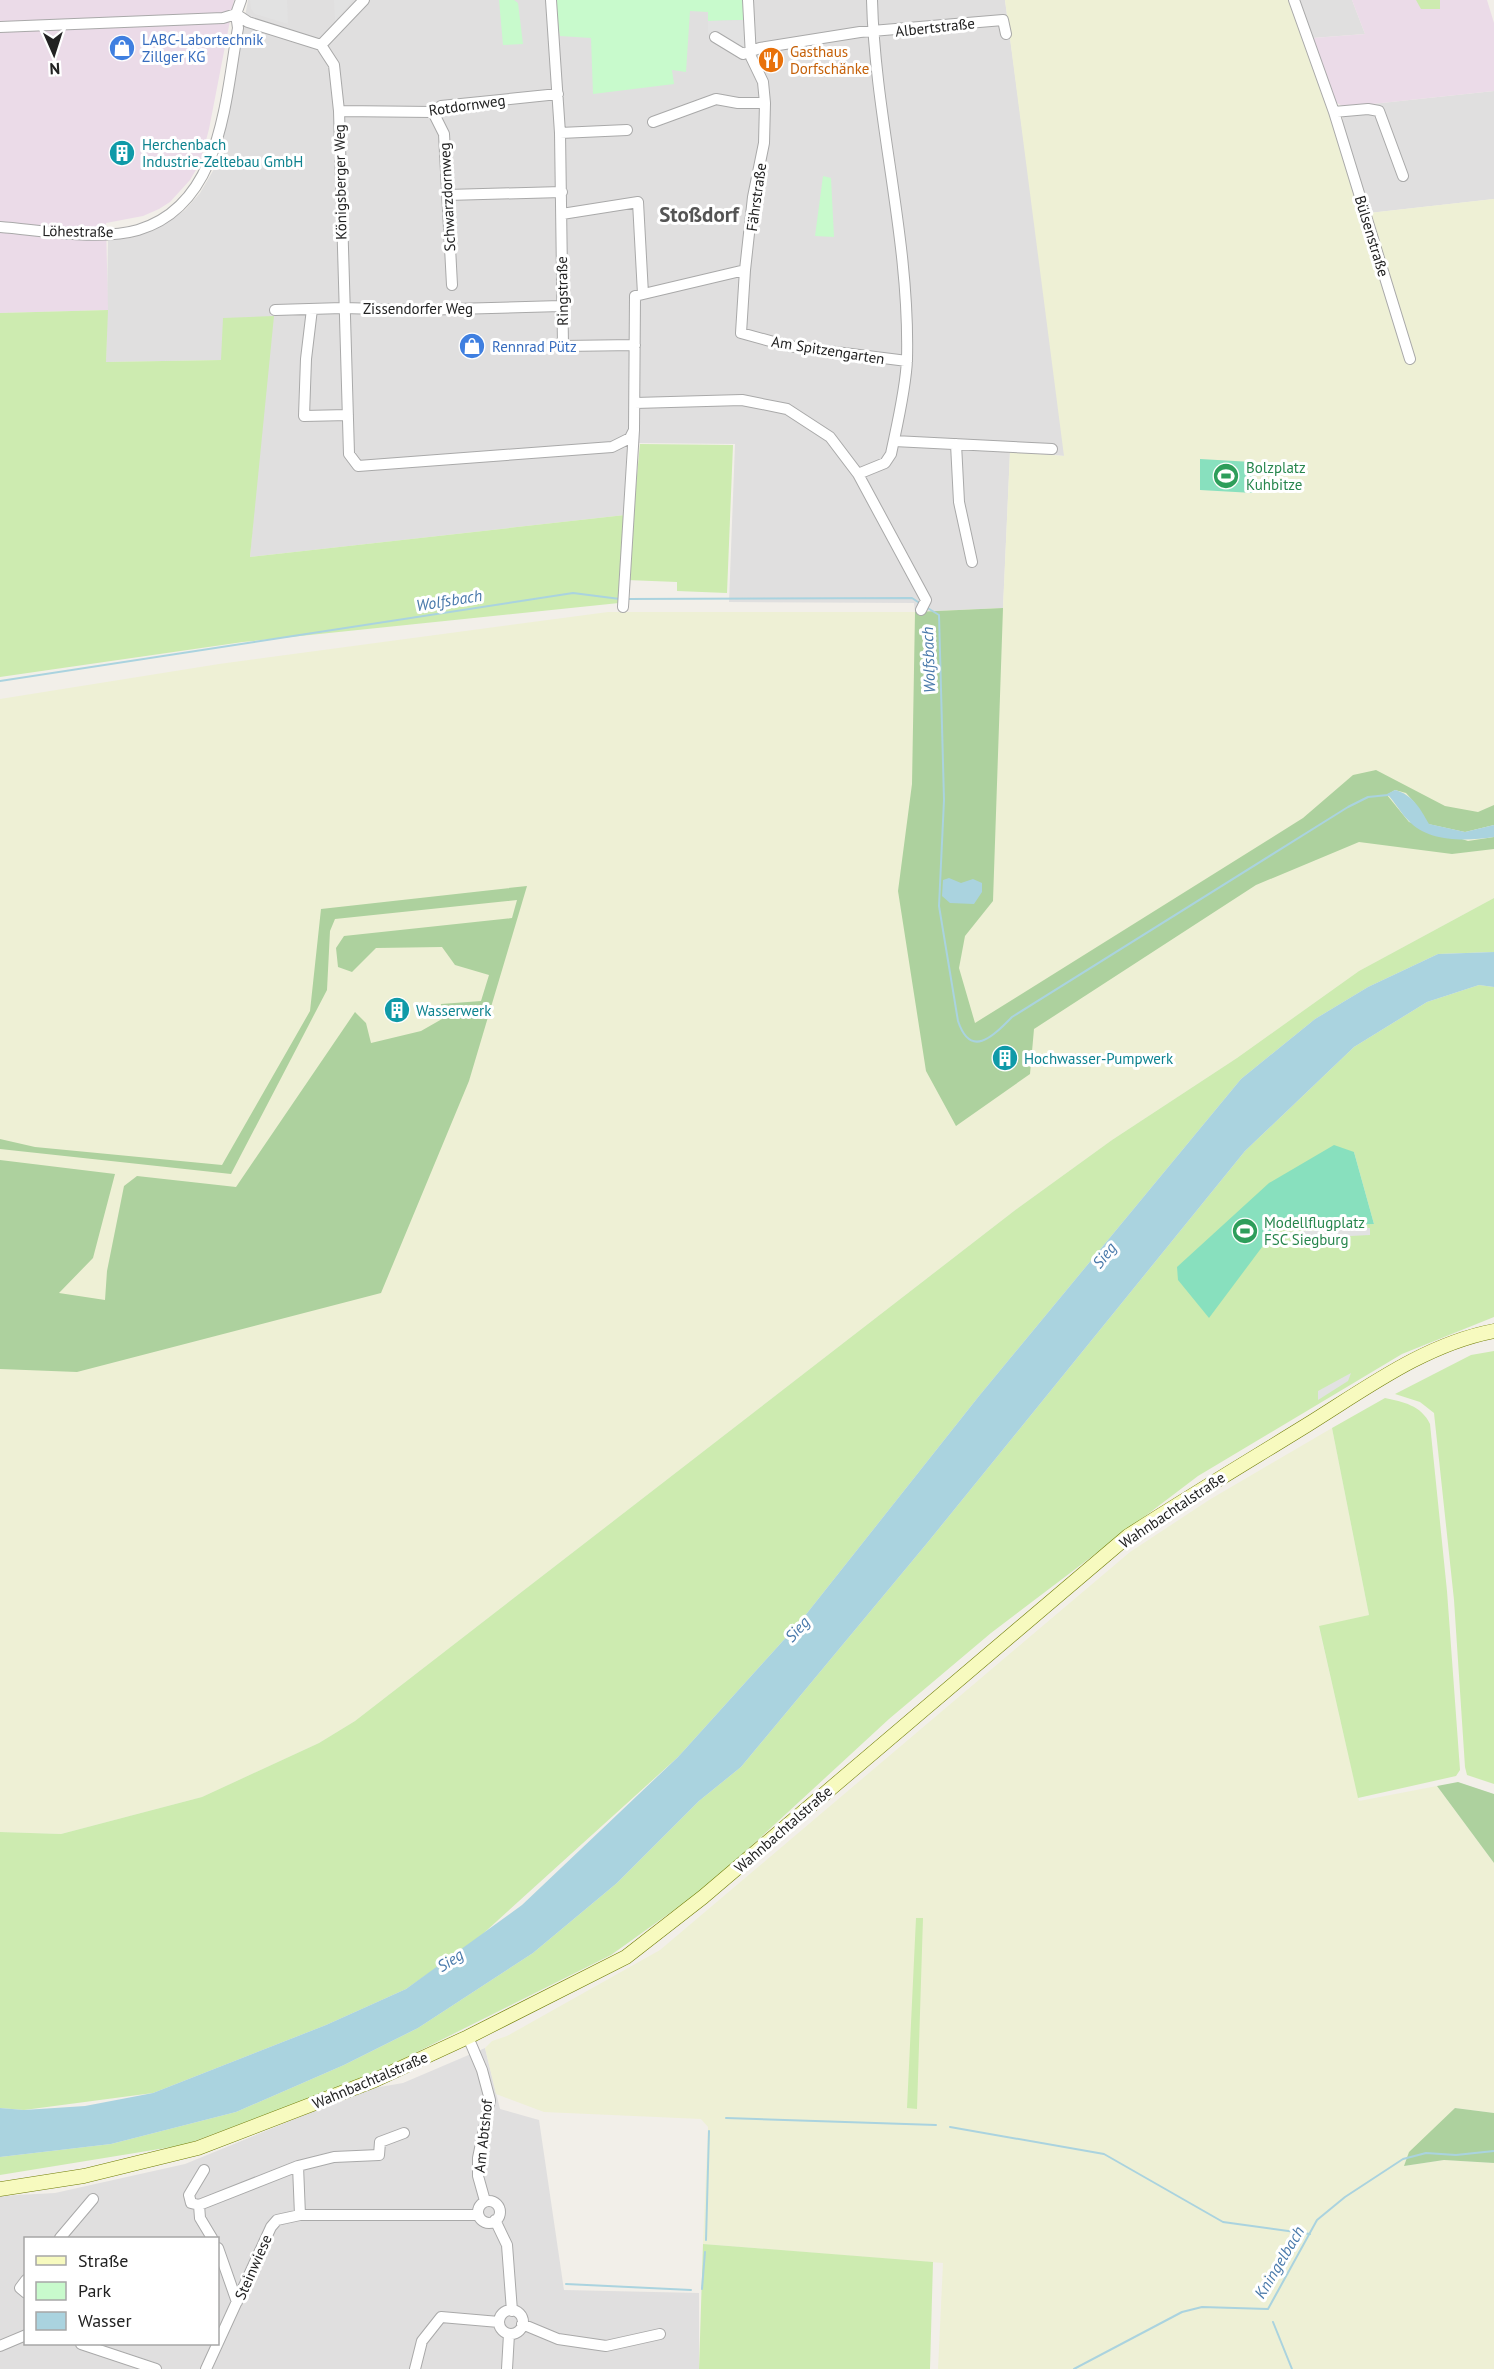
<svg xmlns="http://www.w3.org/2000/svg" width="1494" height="2369" font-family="'PT Sans',sans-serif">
<rect width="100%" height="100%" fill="#f2efe9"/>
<path fill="#e0dfdf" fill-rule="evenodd" d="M 248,0 L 1005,0 L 1066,456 L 1010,452 L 1003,608 L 915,612 L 914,603 L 729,602 L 735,444 L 639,443 L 627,448 L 625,515 L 250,557 L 254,509 L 221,360 L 106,362 L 108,240 L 130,238 L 154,230 L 185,210 L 200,193 L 214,169 L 222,141 Z
M 1300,0 L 1352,0 L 1365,34 L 1313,38 Z
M 1494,91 L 1494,199 L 1369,213 L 1342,125 L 1344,107 Z
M 485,2048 L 500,2109 L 539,2120 L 564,2290 L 699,2293 L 699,2369 L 0,2369 L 0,2196 L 55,2193 L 185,2164 L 368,2089 L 403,2083 ZM 26,2238 L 218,2238 L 218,2344 L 26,2344 Z"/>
<path fill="#ebdbe8" d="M 0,0 L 234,0 L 209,129 L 200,163 L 190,180 L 170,202 L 159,209 L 143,216 L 106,223 L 108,310 L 0,313 Z
M 1352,0 L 1487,0 L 1494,23 L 1494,91 L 1344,107 L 1334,101 L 1313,38 L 1365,34 Z"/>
<path fill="#eef0d5" d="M 1005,0 L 1290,0 L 1369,213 L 1494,199 L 1494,898 L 1359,971 L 1237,1058 L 1112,1140 L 1014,1211 L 355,1721 L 319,1743 L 202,1797 L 61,1834 L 0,1832 L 0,699 L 219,664 L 608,612 L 915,612 L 1003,608 L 1010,452 L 1064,456 Z
M 1332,1428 L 1369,1615 L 1319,1627 L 1359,1801 L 1437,1786 L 1494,1863 L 1494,2113 L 1455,2108 L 1405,2166 L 1444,2160 L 1494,2163 L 1494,2369 L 938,2369 L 943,2263 L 703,2244 L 708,2127 L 701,2119 L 544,2112 L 496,2094 L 485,2048 L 492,2041 L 507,2036 L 660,1950 L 1130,1552 L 1209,1500 Z"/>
<path fill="#cdebb0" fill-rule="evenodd" d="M 1416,0 L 1440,0 L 1440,9 L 1421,9 Z
M 108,310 L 106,362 L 221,360 L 223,318 L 274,316 L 250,557 L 625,515 L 619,603 L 243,642 L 0,677 L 0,313 Z
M 640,444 L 733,445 L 727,593 L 677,591 L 677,582 L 627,580 Z
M 1494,898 L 1494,952 L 1438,954 L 1368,987 L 1315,1019 L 1241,1079 L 979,1396 L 800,1622 L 678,1757 L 475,1941 L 406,1989 L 326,2025 L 153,2093 L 24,2110 L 0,2108 L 0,1832 L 61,1834 L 202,1797 L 319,1743 L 355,1721 L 1014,1211 L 1112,1140 L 1237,1058 L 1359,971 Z
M 1479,985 L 1494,987 L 1494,1317 L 1402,1354 L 1198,1476 L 991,1633 L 889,1719 L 709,1885 L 611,1955 L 367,2077 L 184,2145 L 0,2175 L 0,2157 L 111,2144 L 236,2112 L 344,2065 L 418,2028 L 533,1953 L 617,1883 L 699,1801 L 741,1767 L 928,1542 L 1245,1151 L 1354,1047 L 1427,1002 ZM 1354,1152 L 1374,1224 L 1277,1227 L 1269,1235 L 1178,1280 Z
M 1494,1351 L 1494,1784 L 1467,1775 L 1465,1767 L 1454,1600 L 1434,1413 L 1420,1402 L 1395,1394 L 1471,1355 Z
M 1385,1398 C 1403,1402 1421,1405 1430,1424 L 1447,1591 L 1460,1770 L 1456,1776 L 1358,1798 L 1319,1626 L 1369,1615 L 1332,1428 Z
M 916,1918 L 923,1918 L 917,2109 L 907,2108 Z
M 703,2244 L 933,2262 L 930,2369 L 699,2369 Z"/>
<path fill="#add19e" d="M 1003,608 L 993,901 L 965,936 L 959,968 L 975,1023 L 1303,818 L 1353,775 L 1376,770 L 1445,806 L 1478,812 L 1494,805 L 1494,825 L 1465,832 L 1428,824 L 1414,802 L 1406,793 L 1395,790 L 1387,795 L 1409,822 L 1468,841 L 1494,837 L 1494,849 L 1452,854 L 1359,842 L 1256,885 L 1034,1029 L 1030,1074 L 956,1126 L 926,1071 L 898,891 L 912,784 L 915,612 Z
M 527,886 L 469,1081 L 381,1293 L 77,1372 L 0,1369 L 0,1160 L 115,1174 L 93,1258 L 59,1293 L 105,1300 L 107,1271 L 124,1186 L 137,1176 L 236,1187 L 355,1012 L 366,1023 L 371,1043 L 421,1031 L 442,1019 L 441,1004 L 481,1001 L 489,975 L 455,965 L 442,947 L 376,948 L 352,972 L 338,967 L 336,948 L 344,936 L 512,918 L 517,900 L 335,919 L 330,931 L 327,990 L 231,1174 L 0,1149 L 0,1139 L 35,1147 L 222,1165 L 310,1011 L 321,909 Z
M 1458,1782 L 1494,1794 L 1494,1863 L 1437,1786 Z
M 1455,2108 L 1494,2113 L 1494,2163 L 1444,2160 L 1404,2166 L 1409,2152 Z"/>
<path fill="#c8facc" d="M 499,0 L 514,0 L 518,3 L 523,44 L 503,45 Z
M 555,0 L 744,0 L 745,20 L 708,21 L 708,12 L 690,11 L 686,72 L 672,70 L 674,84 L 593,94 L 591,38 L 560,36 Z
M 823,176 L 831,178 L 834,237 L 815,236 Z"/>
<path fill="#88e0be" d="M 1200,459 L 1252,462 L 1253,493 L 1200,490 Z
M 1334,1145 L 1354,1152 L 1374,1224 L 1277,1227 L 1209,1318 L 1178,1280 L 1177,1267 L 1269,1183 Z"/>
<path fill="#e2e2e2" d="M 250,0 L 287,0 L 288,24 L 255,14 L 251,9 Z
M 334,0 L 353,0 L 335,21 Z
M 745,20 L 746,47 L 743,49 L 708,33 L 708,21 Z
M 1370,1228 L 1370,1235 L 1292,1239 L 1285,1232 Z
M 1351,1373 L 1348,1381 L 1318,1400 L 1318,1391 Z"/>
<path fill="#aad3df" d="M 1395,790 C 1413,795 1420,808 1429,824 L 1465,832 L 1494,825 L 1494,837 C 1467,841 1428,843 1408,820 C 1400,812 1395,802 1387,794 Z
M 949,878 L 961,883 L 973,879 L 982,883 L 982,892 L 974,904 L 950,903 L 942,896 L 943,880 Z
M 1494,952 L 1494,987 L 1479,985 L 1427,1002 L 1354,1047 L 1245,1151 L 928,1542 L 741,1767 L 699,1801 L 617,1883 L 533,1953 L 418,2028 L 344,2065 L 236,2112 L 111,2144 L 0,2157 L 0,2108 L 24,2110 L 85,2106 L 153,2093 L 326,2025 L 406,1989 L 522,1905 L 678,1757 L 800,1622 L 979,1396 L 1241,1079 L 1315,1019 L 1368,987 L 1438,954 Z"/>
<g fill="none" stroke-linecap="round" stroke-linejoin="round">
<path stroke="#aad3df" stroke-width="2" d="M 628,599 L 912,598 L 921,604
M 926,607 L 939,615 L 944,800 L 939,906 L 958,1021 C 971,1060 994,1035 1012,1017 L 1348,807 L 1368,797 L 1388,795
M 0,681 L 573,593 L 620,599
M 726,2118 L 936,2125
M 950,2127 L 1104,2154 L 1223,2222 L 1310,2234
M 706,2240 L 709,2131
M 566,2284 L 691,2290
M 702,2289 L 705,2252
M 1273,2322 L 1292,2369
M 1074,2369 L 1182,2312 L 1202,2307 L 1268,2309 L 1317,2220 L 1345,2197 L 1403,2159 L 1426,2153 L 1456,2155 L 1494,2151"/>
<g stroke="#a9a9a9" stroke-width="12">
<path id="street" d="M 551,0 L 560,133 L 563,346 L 635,345
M 1294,0 L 1334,112 L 1410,359
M 0,27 L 223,18 L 236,14 L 248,22 L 321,45 L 334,65 L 339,111 L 349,454 L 358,466 L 612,447 L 630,438 L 634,430
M 715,37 L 743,54 L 760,48 L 860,32 L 1003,20 L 1006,34
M 321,45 L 364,0
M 339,111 L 433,112 L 441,106 L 558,94
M 433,112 L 444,134 L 452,285
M 1334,112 L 1368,109 L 1379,111 L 1403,176
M 653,122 L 716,99 L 738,103 L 765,103
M 560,133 L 627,130
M 447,195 L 562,192
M 562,214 L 638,202 L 643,294
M 0,227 C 40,230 100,241 138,230 C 222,205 225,100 238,28 L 236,14 L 241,0
M 745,270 L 741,333 L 788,346 L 907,361
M 312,309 L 306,359 L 304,416 L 348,415
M 275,310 L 343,308 L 417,310 L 561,306
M 635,403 L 742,400 L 787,409 L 830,437 L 858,474 L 885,463 L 891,454 C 897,425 906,388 907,359 C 910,238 875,120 872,0
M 894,441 L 1052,449
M 956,444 L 959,502 L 972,562
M 858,474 L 926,600 L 921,610
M 623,607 L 634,430 L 635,296 L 745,270 L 753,197 L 764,143 L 765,103 L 763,82 L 751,57 L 748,0
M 468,2037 L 482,2070 L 490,2100 L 478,2158 L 478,2176 L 485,2201
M478 2212a11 11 0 1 1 22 0a11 11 0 1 1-22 0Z
M 199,2205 L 191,2203 L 189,2195 L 204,2170
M 300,2215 L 298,2166 L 334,2157 L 379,2155 L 380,2142 L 404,2133
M 495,2220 L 507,2245 L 512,2311
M 60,2238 L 93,2199
M 212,2238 L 200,2218 L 199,2205 L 298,2166
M 218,2248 L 237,2302
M 26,2280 L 20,2288 L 26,2293
M499 2322a12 12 0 1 1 24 0a12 12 0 1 1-24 0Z
M 522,2324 L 558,2339 L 606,2346 L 660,2334
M 81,2344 L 156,2369
M 0,2346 L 26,2335
M 206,2369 L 271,2227 L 277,2220 L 300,2215 L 478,2215
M 415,2369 L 422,2341 L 441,2317 L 499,2322
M 507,2369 L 509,2334"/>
</g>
<g stroke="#707d05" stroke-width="15">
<path id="secondary" d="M 0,2189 L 84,2176 L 198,2148 L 375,2080 L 468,2037 L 626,1957 L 703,1897 L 1128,1536 C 1187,1498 1247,1462 1307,1425 C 1365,1389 1425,1344 1494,1331"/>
</g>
<use href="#street" stroke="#fff" stroke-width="10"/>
<use href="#secondary" stroke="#f7fabf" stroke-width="14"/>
</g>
<defs>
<g id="shop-disc" transform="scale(1.35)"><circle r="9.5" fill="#3f7fe0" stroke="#fff"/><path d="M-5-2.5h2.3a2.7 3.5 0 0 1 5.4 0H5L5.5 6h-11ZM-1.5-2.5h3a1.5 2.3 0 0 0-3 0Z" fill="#fff"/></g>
<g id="restaurant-disc" transform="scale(1.35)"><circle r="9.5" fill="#e8710a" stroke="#fff"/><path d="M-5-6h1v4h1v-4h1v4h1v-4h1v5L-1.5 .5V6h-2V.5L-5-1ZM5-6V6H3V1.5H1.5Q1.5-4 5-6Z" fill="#fff"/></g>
<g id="building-disc" transform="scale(1.35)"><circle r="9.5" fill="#0f9aa8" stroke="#fff"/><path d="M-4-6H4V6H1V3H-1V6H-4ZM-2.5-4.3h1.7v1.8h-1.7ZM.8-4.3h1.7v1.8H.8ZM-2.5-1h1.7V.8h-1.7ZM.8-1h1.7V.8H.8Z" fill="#fff"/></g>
<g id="stadium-disc" transform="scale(1.35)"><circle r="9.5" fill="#2e9e5b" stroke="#fff"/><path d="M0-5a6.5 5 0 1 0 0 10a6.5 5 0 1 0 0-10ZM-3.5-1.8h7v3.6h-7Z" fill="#fff"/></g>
</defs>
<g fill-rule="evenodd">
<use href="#shop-disc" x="122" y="48"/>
<use href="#restaurant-disc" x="771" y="60"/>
<use href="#building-disc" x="122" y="153"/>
<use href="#shop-disc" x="472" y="346"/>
<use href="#stadium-disc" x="1226" y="476"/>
<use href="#building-disc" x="397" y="1010"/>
<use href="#building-disc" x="1005" y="1058"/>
<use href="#stadium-disc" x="1245" y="1231"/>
</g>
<g text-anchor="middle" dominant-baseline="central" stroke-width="6" stroke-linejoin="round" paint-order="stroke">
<g font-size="15" fill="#222" stroke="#fff">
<text transform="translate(935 27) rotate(-6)">Albertstraße</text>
<text transform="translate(467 105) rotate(-8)">Rotdornweg</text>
<text transform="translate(340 182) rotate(-91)">Königsberger Weg</text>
<text transform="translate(447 197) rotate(-93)">Schwarzdornweg</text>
<text transform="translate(756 197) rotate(-82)">Fährstraße</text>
<text transform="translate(78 231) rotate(1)">Löhestraße</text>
<text transform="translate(1372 236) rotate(73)">Bülsenstraße</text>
<text transform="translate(562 291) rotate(-91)">Ringstraße</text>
<text x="418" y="308">Zissendorfer Weg</text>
<text transform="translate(828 350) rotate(9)">Am Spitzengarten</text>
<text transform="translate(1172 1510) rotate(-34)">Wahnbachtalstraße</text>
<text transform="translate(783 1829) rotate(-41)">Wahnbachtalstraße</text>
<text transform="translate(370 2080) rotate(-23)">Wahnbachtalstraße</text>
<text transform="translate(483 2136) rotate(-84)">Am Abtshof</text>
<text transform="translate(253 2267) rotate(-66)">Steinwiese</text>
</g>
<g font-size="15" fill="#366cbe" stroke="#fff" text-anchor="start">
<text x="142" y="39">LABC-Labortechnik<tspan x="142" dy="17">Zillger KG</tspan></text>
<text x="492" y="346">Rennrad Pütz</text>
</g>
<g font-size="15" fill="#c56008" stroke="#fff" text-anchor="start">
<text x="790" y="51">Gasthaus<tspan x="790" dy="17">Dorfschänke</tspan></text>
</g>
<g font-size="15" fill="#0d838f" stroke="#fff" text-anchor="start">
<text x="142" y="144">Herchenbach<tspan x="142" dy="17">Industrie-Zeltebau GmbH</tspan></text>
<text x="416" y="1010">Wasserwerk</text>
<text x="1024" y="1058">Hochwasser-Pumpwerk</text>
</g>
<g font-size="15" fill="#27864d" stroke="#fff" text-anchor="start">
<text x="1246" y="467">Bolzplatz<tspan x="1246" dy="17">Kuhbitze</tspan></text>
<text x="1264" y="1222">Modellflugplatz<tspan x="1264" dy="17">FSC Siegburg</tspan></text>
</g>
<g font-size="16" font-style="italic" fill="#4a7aab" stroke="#fff">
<text transform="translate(449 600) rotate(-9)">Wolfsbach</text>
<text transform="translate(928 660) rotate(-92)">Wolfsbach</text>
<text transform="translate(1104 1255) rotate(-52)">Sieg</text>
<text transform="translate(797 1629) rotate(-48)">Sieg</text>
<text transform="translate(450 1960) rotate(-33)">Sieg</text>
<text transform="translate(1279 2262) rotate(-59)">Kningelbach</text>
</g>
<g font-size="21" font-weight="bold" fill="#555" stroke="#fff">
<text x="699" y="214">Stoßdorf</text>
</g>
</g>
<rect x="24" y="2237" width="195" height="108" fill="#ffffff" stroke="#a7a7a7" stroke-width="1.5"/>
<rect x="36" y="2256" width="30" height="9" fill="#f7fabf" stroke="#a7a7a7" stroke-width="1.5"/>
<text x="78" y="2267" font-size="18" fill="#222222">Straße</text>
<rect x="36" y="2282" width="30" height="18" fill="#c8facc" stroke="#a7a7a7" stroke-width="1.5"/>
<text x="78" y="2297" font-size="18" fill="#222222">Park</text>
<rect x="36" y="2312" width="30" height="18" fill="#aad3df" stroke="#a7a7a7" stroke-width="1.5"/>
<text x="78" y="2327" font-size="18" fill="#222222">Wasser</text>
<g transform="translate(54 54) rotate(177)" stroke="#ffffff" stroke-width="4.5" paint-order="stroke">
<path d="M0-4.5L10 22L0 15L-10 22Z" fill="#222222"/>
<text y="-9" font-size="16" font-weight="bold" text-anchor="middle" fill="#222222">N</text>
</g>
</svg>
